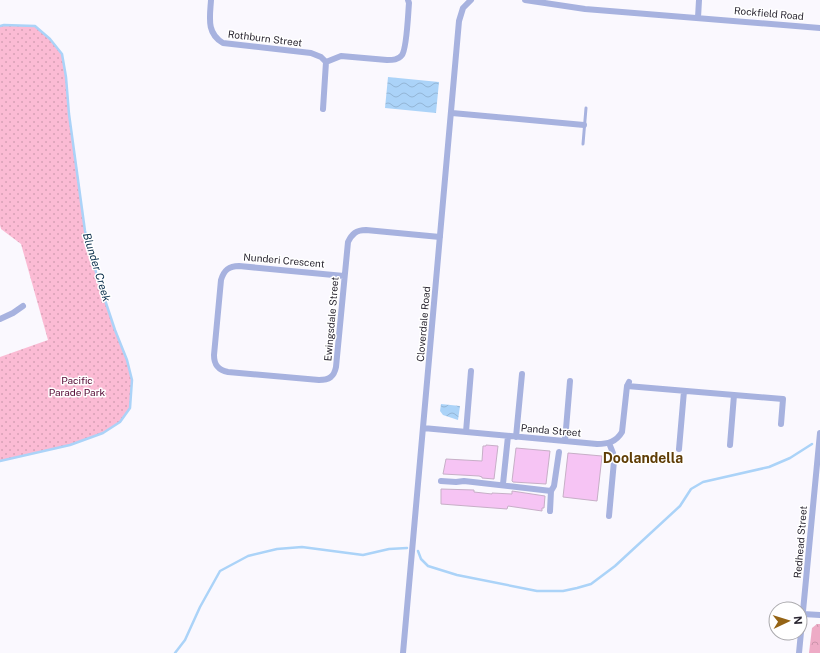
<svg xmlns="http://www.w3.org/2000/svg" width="820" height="653" font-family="'Public Sans',sans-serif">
<defs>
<pattern id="forest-crowns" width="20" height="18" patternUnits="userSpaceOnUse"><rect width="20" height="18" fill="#eeabc6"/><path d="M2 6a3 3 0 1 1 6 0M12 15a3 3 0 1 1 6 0" fill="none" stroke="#cc93ab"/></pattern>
<pattern id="park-dots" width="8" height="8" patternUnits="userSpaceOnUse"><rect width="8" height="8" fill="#fbbbd4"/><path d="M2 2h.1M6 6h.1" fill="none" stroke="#d7a1b6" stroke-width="1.8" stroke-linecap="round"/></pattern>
<pattern id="water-waves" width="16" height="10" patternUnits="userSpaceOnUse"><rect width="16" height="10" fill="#abd3f8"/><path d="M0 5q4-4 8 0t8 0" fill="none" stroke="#93b5d5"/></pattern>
</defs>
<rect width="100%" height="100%" fill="#faf8fe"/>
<path fill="url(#forest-crowns)" d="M 817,624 L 820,624 L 820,653 L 809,653 L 812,628 Z"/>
<path fill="url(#park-dots)" d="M 4,25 L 35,26 L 50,39 L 62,54 L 66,77 L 69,114 L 85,231 L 97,276 L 115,330 L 127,360 L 132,380 L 130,408 L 120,422 L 103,433 L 70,445 L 0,461 L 0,357 L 48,340 L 21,244 L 1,229 L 0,225 L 0,26 Z"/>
<path fill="url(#water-waves)" d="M 388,77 L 439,82 L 436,113 L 385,108 Z
M 441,404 L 460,406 L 458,420 L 443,415 L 440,411 Z"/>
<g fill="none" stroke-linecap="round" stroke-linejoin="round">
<path stroke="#abd3f8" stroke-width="2.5" d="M 0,26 L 4,25 L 35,26 L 50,39 L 62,54 L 66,77 L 69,114 L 85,231 L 97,276 L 115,330 L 127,360 L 132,380 L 130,408 L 120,422 L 103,433 L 70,445 L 0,461
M 418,551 L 421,559 L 428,566 L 457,575 L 537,591 L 563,591 L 577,588 L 591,584 L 615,566 L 680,506 L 691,489 L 703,482 L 769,467 L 790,458 L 812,444
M 175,653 L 185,640 L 200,607 L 220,571 L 248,556 L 277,549 L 302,547 L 363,555 L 389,549 L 407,548"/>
</g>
<path fill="#f6c4f4" stroke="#c7afc7" d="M 486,445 L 498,446 L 494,479 L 482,478 L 482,477 L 479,476 L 443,474 L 446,459 L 482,461 L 483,446 L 486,446 Z
M 516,448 L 550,451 L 546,484 L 513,482 L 512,481 Z
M 568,453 L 602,456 L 597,501 L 563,497 Z
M 441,489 L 474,490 L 474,492 L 492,494 L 492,493 L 512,494 L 512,491 L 545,496 L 544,508 L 542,508 L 542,511 L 508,506 L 507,509 L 441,504 Z"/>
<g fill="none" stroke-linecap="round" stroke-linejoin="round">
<path stroke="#a7b2df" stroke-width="3" d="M 583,144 L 586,108"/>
<path stroke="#a7b2df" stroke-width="6" d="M 211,0 C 210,17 206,33 223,43 L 311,53 L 321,57 L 326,62
M 525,0 L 585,9 L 820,28
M 698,18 L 699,0
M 326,62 L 341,56 L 387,60 C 393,60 398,60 402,55 C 407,48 408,14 409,3 L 408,0
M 323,109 L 326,62
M 452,113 L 584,125
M 344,276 L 239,266 C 229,266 224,270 221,280 L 214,355 C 214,365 218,370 228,372 L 319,380 C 329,380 334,377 336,367 L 348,242 C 352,234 356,230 366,230 L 440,237
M 0,319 L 13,313 L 23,306
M 627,386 L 783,399 L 781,424
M 423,428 L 597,444 C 608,444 616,442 622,432 L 627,386 L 629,382
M 466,432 L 471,371
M 516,437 L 522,374
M 565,441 L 570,381
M 609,443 L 613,453 L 614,461 L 609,516
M 730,445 L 734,395
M 679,449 L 684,391
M 441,481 L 456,482 L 464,481 L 551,491
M 503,484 L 508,436
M 550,511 L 551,491 L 554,486 L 559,452
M 803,614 L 820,615
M 403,653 L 459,21 L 463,8 L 471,0
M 799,653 L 820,433"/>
</g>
<g text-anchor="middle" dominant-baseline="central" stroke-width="3" stroke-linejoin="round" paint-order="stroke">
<g font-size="10" fill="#2b2732" stroke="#fff">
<text transform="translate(769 13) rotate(5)">Rockfield Road</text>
<text transform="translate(265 38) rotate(7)">Rothburn Street</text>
<text transform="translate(284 260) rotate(5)">Nunderi Crescent</text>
<text transform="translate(331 319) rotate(-85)">Ewingsdale Street</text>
<text transform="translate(423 324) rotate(-85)">Cloverdale Road</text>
<text transform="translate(551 430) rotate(5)">Panda Street</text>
<text transform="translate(800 542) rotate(-85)">Redhead Street</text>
</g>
<g font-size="10" fill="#530631" stroke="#fff">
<text x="77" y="380">Pacific<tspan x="77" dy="12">Parade Park</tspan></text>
</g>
<g font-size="11" font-style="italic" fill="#062b49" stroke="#fff">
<text transform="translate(97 267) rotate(73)">Blunder Creek</text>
</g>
<g font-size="14" font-weight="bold" fill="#5f3d06" stroke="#fff">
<text x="643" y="458">Doolandella</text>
</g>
</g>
<g transform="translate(788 621) rotate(86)"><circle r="19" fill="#ffffff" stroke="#aaa9ad"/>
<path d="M0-3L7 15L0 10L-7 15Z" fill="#956415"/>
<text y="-6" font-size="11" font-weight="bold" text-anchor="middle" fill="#2b2732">N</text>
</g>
</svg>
